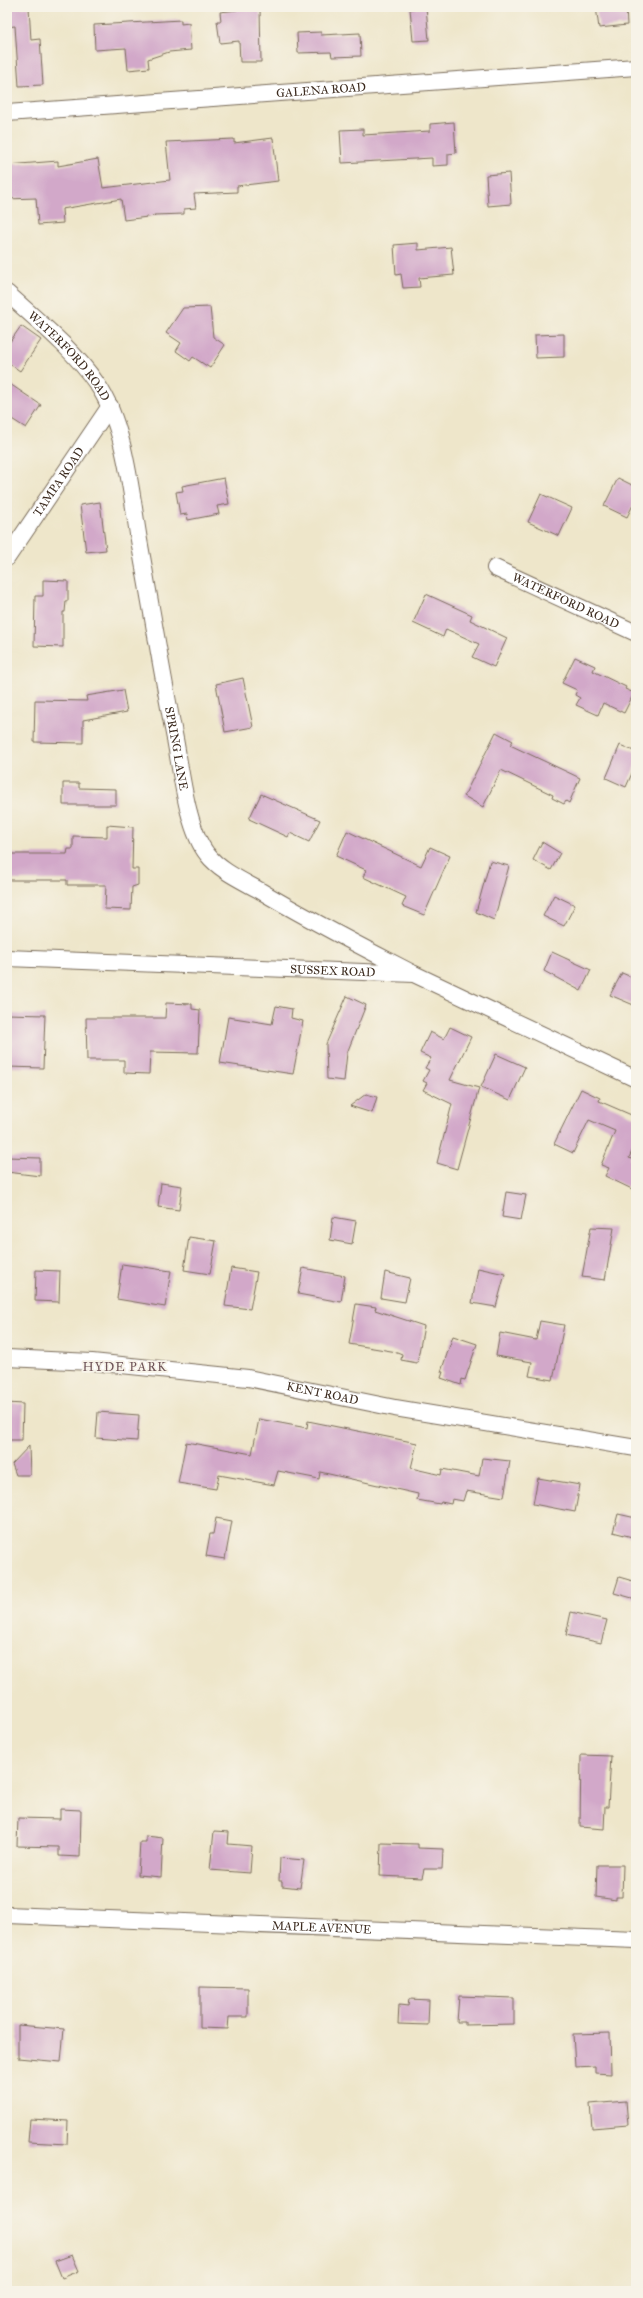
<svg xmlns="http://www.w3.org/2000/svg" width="643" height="2298" font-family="'IM FELL Great Primer',serif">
<rect width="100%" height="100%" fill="#f7f3e8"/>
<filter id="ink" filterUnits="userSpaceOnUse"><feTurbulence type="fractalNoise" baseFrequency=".025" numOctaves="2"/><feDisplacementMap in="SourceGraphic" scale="8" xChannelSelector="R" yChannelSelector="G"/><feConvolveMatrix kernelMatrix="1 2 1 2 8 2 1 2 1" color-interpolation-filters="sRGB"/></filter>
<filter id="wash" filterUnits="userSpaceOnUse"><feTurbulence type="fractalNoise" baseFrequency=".012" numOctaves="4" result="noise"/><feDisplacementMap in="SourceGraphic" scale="16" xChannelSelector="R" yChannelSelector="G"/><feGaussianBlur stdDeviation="0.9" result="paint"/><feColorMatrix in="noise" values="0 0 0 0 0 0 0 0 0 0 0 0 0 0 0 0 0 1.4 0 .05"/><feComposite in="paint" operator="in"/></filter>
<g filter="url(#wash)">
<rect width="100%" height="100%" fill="#eee6ca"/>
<g id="blocks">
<path fill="#d2a8c9" d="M 29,7 L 31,40 L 40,39 L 43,85 L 19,86 L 15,26 L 7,27 L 7,9 Z
M 237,7 L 260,7 L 261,62 L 240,62 L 239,41 L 220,43 L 217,21 L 221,21 L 220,12 L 237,10 Z
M 426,7 L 429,40 L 413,41 L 410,9 Z
M 596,7 L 626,7 L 627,25 L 599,28 Z
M 181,20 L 181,24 L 189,23 L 191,50 L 169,52 L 148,59 L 149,68 L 128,70 L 126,48 L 95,50 L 94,25 Z
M 321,32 L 321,35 L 360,33 L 361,56 L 332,57 L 331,52 L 298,53 L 297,33 Z
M 454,122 L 456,153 L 448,154 L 448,165 L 432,166 L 432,158 L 342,163 L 340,130 L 363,129 L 363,135 L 430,131 L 430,124 Z
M 273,138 L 278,181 L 237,186 L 237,192 L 194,194 L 196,208 L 184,209 L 184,214 L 154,215 L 155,216 L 124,220 L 121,199 L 62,209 L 63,223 L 38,225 L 36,198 L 7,199 L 7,165 L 58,161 L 58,166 L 98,159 L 103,188 L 170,180 L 166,142 L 234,139 L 234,143 Z
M 509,173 L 511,204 L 488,206 L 486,175 Z
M 418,243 L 418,250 L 451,247 L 454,275 L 419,278 L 420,287 L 403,288 L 401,274 L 396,275 L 394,245 Z
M 210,307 L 213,337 L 225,345 L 210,368 L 193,357 L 190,361 L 176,351 L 181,343 L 166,333 L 183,308 Z
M 21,326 L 41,340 L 20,371 L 7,362 L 7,346 Z
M 564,334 L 564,357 L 536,358 L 535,335 Z
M 7,382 L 41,405 L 26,428 L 7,416 Z
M 224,478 L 229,504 L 217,506 L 219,514 L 188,520 L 187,514 L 180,515 L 176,492 L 183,491 L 182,486 Z
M 618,478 L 636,487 L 636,499 L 627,517 L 604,506 Z
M 541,494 L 572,508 L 559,536 L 528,522 Z
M 100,502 L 106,550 L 86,552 L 80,505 Z
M 43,580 L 68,581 L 68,601 L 66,601 L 65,612 L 63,612 L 63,647 L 34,646 L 35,596 L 43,596 Z
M 426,594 L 472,615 L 470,620 L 507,638 L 494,667 L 472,657 L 479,644 L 446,629 L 443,637 L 413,623 Z
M 575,657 L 595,666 L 593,671 L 626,687 L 625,689 L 634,693 L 624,713 L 603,703 L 598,715 L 576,705 L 580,698 L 575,695 L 577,690 L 562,683 Z
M 243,678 L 253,727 L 225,732 L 216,684 Z
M 123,690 L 127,712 L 83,720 L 83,743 L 34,742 L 35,700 L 87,701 L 86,696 Z
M 496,732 L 513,741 L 510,745 L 580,778 L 569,803 L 566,801 L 564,804 L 552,798 L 553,795 L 501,770 L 483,807 L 464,796 Z
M 620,745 L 636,752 L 636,764 L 626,787 L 606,778 Z
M 63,783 L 79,783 L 79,788 L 116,789 L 116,805 L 63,805 Z
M 261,794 L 320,820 L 309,842 L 290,833 L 288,837 L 249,819 Z
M 107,825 L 133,827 L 132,869 L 138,869 L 138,885 L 132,887 L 131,910 L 105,909 L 106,885 L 67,885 L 67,880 L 7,880 L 7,854 L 67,854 L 68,849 L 73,849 L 73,836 L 107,837 Z
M 347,831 L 421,866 L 430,847 L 450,856 L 424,915 L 402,906 L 406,897 L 363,877 L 366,870 L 336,856 Z
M 542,842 L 560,853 L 551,870 L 533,860 Z
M 490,861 L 509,866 L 494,920 L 476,912 Z
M 554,895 L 575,905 L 564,926 L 543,916 Z
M 552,952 L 591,970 L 581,991 L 544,971 Z
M 622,973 L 636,979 L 636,1006 L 610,995 Z
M 347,996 L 366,1005 L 347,1053 L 344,1081 L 327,1079 L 326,1044 Z
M 166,1003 L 192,1004 L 192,1009 L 200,1010 L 198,1053 L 150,1052 L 149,1074 L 124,1073 L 124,1060 L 87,1060 L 86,1018 L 165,1018 Z
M 276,1006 L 292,1009 L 291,1018 L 303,1021 L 293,1074 L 220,1063 L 228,1017 L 272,1024 Z
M 7,1014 L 45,1015 L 43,1068 L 7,1067 Z
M 450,1027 L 471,1037 L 450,1080 L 479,1088 L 457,1169 L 437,1163 L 452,1104 L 423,1090 L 427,1083 L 423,1081 L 429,1070 L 425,1068 L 431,1058 L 420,1053 L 430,1032 L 444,1039 Z
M 496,1054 L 525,1067 L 510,1100 L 481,1087 Z
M 581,1089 L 600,1098 L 599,1101 L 636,1117 L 636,1142 L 629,1158 L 636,1160 L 636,1191 L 605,1176 L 609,1168 L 601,1165 L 615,1131 L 589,1120 L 573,1153 L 554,1144 Z
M 366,1094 L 377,1097 L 372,1113 L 350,1106 Z
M 7,1157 L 40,1158 L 40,1176 L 7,1172 Z
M 161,1183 L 182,1186 L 179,1210 L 158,1207 Z
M 506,1192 L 526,1195 L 521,1220 L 502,1217 Z
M 333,1217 L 356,1221 L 352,1244 L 330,1240 Z
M 591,1227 L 614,1228 L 605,1280 L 582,1277 Z
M 189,1237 L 216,1241 L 210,1274 L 184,1270 Z
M 122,1264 L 171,1271 L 165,1307 L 117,1299 Z
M 231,1268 L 257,1272 L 250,1309 L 225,1306 Z
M 303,1268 L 345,1276 L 341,1302 L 298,1294 Z
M 478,1268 L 505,1274 L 496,1307 L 472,1303 Z
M 36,1270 L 60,1271 L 59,1302 L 35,1301 Z
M 385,1272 L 410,1278 L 405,1302 L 381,1298 Z
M 356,1304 L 376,1307 L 375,1310 L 424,1326 L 417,1363 L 401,1360 L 402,1354 L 397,1352 L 349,1344 Z
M 540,1321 L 564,1325 L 553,1380 L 529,1376 L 532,1362 L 496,1356 L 500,1333 L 536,1340 Z
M 453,1336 L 477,1344 L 465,1380 L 462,1379 L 461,1385 L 441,1378 L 443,1372 L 441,1372 Z
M 7,1403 L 23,1404 L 22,1440 L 7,1440 Z
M 98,1412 L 139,1415 L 137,1441 L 96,1438 Z
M 259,1419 L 307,1428 L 308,1421 L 417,1443 L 411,1468 L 441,1475 L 442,1469 L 479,1476 L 482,1458 L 510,1461 L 504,1497 L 466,1491 L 463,1501 L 452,1499 L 451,1504 L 441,1502 L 440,1504 L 417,1500 L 418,1494 L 320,1472 L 319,1479 L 278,1471 L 274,1485 L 219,1475 L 216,1489 L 178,1483 L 186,1442 L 252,1454 Z
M 29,1446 L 30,1475 L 16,1475 L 12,1464 Z
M 538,1478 L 580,1485 L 575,1512 L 533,1504 Z
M 618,1514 L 636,1518 L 636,1538 L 613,1532 Z
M 216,1518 L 232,1521 L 225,1559 L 206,1556 L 210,1534 L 213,1534 Z
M 619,1577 L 636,1582 L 636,1599 L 614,1593 Z
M 571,1612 L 607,1620 L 601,1643 L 566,1635 Z
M 581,1755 L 611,1756 L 608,1807 L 605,1807 L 604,1829 L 580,1827 Z
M 60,1809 L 81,1810 L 80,1857 L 59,1856 L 59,1847 L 17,1846 L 18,1818 L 60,1819 Z
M 214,1831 L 229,1832 L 228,1844 L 252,1846 L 250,1873 L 210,1870 Z
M 146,1836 L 163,1838 L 161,1877 L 138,1875 L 140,1842 L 146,1842 Z
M 381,1843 L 418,1844 L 418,1848 L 443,1849 L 442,1869 L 424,1869 L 422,1878 L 380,1876 Z
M 280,1858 L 304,1860 L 300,1888 L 282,1886 L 282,1881 L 279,1881 Z
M 597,1865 L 623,1865 L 622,1897 L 616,1897 L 616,1900 L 596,1897 Z
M 200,1987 L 248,1988 L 248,2017 L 229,2017 L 228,2029 L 200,2028 Z
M 459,1996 L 514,1998 L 514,2024 L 465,2025 L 465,2022 L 457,2022 Z
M 409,1999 L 429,2000 L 428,2025 L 398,2024 L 399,2005 L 408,2006 Z
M 18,2025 L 64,2029 L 61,2062 L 18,2058 Z
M 610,2033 L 611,2074 L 595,2073 L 595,2066 L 575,2067 L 573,2034 Z
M 626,2101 L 628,2125 L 592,2128 L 590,2104 Z
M 30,2119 L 68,2121 L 67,2144 L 28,2142 Z
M 72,2255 L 79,2271 L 62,2278 L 55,2261 Z"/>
</g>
</g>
<g filter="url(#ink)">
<use href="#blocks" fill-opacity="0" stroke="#7a6c5a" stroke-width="1"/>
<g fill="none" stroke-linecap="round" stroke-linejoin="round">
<g stroke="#7a6c5a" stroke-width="18">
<g id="minor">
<path id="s1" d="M 7,113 L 636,67"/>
<path id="s2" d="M 7,293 C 38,321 73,349 97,384 C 125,424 131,493 139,540 C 151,606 162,673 175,739 C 181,770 187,829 207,854 C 219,870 241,880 259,890 C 309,920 362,947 414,974"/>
<path id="s3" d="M 7,558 L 110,406"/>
<path id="s4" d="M 495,568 L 636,633"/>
<path id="s5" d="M 7,958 L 414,974 L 636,1079"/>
<path id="s6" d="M 7,1358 L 92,1362 L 248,1378 L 395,1408 L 636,1448"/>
<path id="s7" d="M 7,1915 L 636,1940"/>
</g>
</g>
<use href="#minor" stroke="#fff" stroke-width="16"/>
</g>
</g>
<g text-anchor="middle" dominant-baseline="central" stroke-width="3.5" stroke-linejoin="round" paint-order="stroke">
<g font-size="12" fill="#3b2a1e" stroke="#f7f3e8">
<text stroke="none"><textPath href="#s1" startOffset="315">GALENA ROAD</textPath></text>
<text stroke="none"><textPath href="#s2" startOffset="89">WATERFORD ROAD</textPath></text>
<text stroke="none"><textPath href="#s3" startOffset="92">TAMPA ROAD</textPath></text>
<text stroke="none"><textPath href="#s4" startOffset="78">WATERFORD ROAD</textPath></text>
<text stroke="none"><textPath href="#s2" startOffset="503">SPRING LANE</textPath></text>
<text stroke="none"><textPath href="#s5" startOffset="326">SUSSEX ROAD</textPath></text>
<text stroke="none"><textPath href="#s6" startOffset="318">KENT ROAD</textPath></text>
<text stroke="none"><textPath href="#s7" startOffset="315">MAPLE AVENUE</textPath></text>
</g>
<g font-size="13" letter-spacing="1" fill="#70565a" stroke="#f7f3e8">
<text x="125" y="1367">HYDE PARK</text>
</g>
</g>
<rect width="643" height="2298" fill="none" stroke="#f7f3e8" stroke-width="24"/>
</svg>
